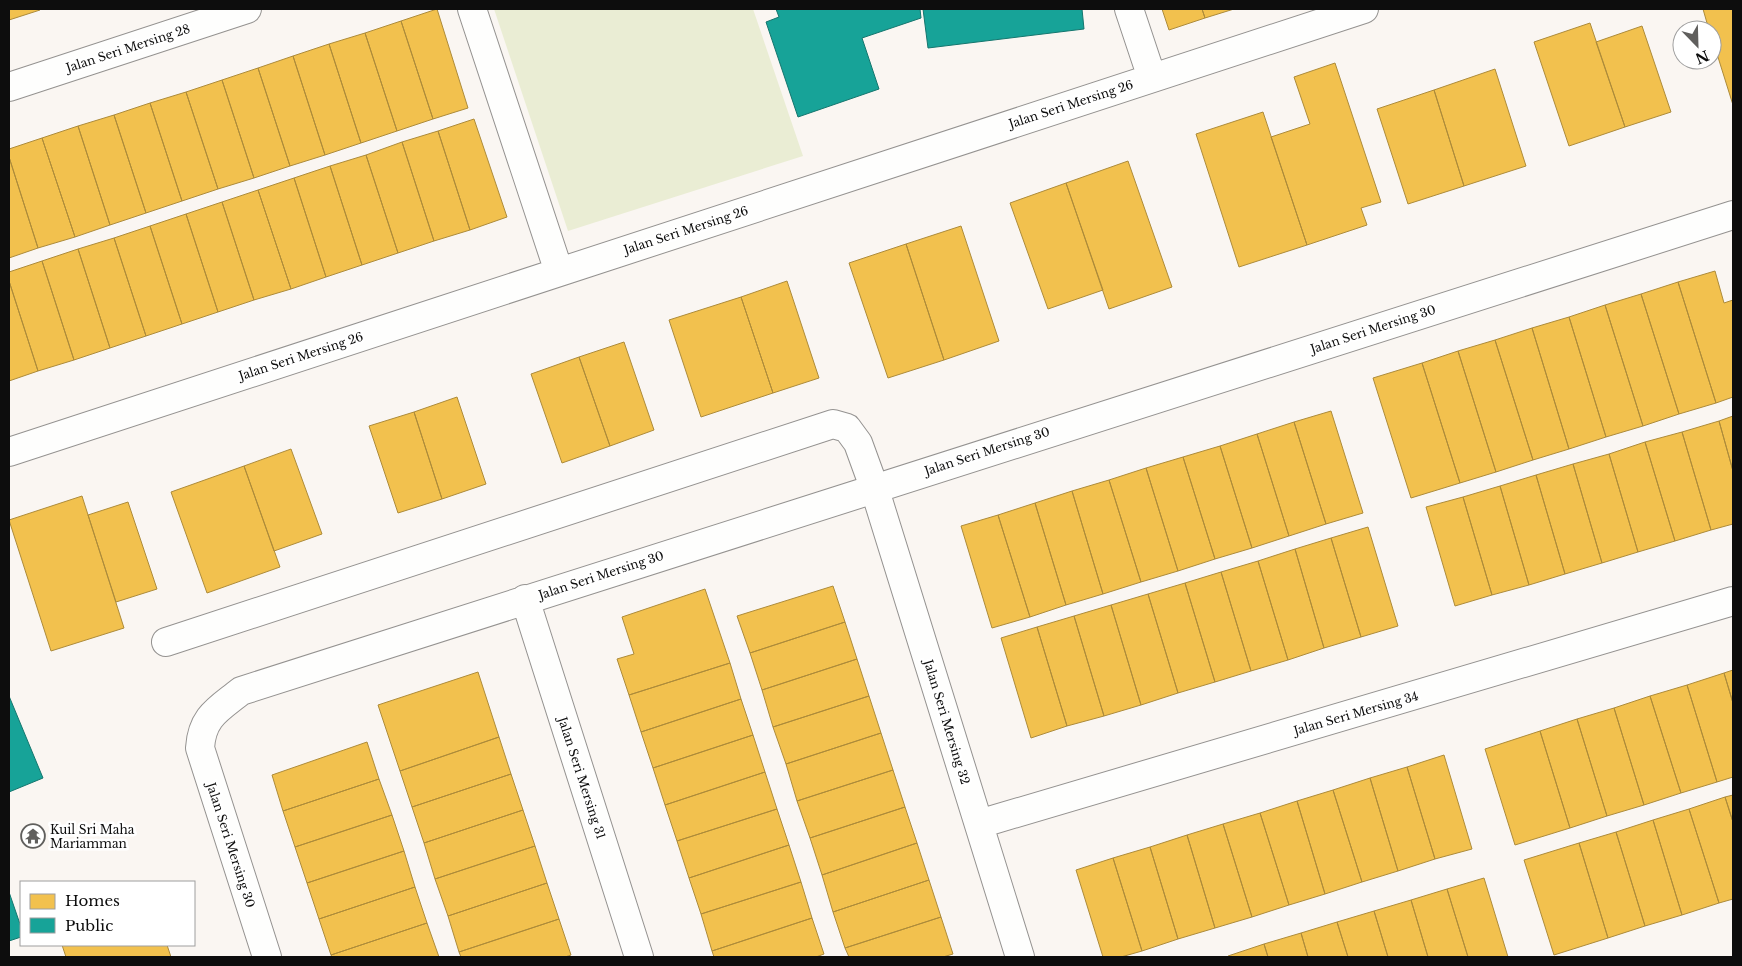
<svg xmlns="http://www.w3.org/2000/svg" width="1742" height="966" font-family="'Libre Baskerville',serif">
<rect width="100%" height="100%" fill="#faf6f2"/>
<path fill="#eaedd4" d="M 494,9 L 753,9 L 803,156 L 568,231 Z"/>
<path fill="#f2c14e" stroke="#ad8b3a" d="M 9,9 L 39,9 L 40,10 L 9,20 Z
M 437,9 L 468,108 L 433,119 L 401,21 Z
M 1162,9 L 1202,9 L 1205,18 L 1169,30 Z
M 1202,9 L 1234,9 L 1205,18 Z
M 1703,9 L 1733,9 L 1733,105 L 1712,38 L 1712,30 L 1709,30 Z
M 401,21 L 433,119 L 397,131 L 365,33 Z
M 1590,23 L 1625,127 L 1569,146 L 1534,42 Z
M 1642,26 L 1671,112 L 1625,127 L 1596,42 Z
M 365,33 L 397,131 L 361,143 L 329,44 Z
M 329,44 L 361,143 L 325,155 L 293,56 Z
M 293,56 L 325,155 L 290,166 L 258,68 Z
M 1335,63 L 1381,202 L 1361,208 L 1367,225 L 1307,245 L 1271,137 L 1310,124 L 1294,77 Z
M 258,68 L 290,166 L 254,178 L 222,80 Z
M 1495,69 L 1526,166 L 1464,186 L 1434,90 Z
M 222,80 L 254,178 L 218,189 L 186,92 Z
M 1434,90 L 1464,186 L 1408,204 L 1377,109 Z
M 186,92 L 218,189 L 182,201 L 150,103 Z
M 150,103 L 182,201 L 146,213 L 114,115 Z
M 1263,112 L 1307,245 L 1239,267 L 1196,134 Z
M 114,115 L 146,213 L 110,225 L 78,126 Z
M 474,119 L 507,217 L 470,230 L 438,131 Z
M 78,126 L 110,225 L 75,237 L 42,138 Z
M 438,131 L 470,230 L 434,241 L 402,142 Z
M 42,138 L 75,237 L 38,248 L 9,157 L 9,149 Z
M 402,142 L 434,241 L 398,253 L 366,155 Z
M 366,155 L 398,253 L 362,265 L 330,166 Z
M 9,157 L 38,248 L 9,258 Z
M 1128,161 L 1172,287 L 1109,309 L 1066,183 Z
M 330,166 L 362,265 L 326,277 L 294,178 Z
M 294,178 L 326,277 L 291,289 L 258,190 Z
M 1066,183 L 1103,290 L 1048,309 L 1010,203 Z
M 258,190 L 291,289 L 254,300 L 222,202 Z
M 222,202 L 254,300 L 218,312 L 186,214 Z
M 186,214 L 218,312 L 182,324 L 150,226 Z
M 150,226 L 182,324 L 146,336 L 114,238 Z
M 961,226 L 999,341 L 944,360 L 906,244 Z
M 114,238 L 146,336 L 110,348 L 78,249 Z
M 906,244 L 944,360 L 888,378 L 849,263 Z
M 78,249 L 110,348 L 74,360 L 42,261 Z
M 42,261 L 74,360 L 38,371 L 9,281 L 9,272 Z
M 1715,271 L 1724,303 L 1733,300 L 1733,397 L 1716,403 L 1678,282 Z
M 9,281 L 38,371 L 9,381 Z
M 787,281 L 819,378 L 773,393 L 741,297 Z
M 1678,282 L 1716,403 L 1679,414 L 1641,294 Z
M 1641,294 L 1679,414 L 1643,426 L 1605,305 Z
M 741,297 L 773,393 L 701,417 L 669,320 Z
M 1605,305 L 1643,426 L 1606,437 L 1569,317 Z
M 1569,317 L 1606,437 L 1569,449 L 1532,328 Z
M 1532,328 L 1569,449 L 1533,460 L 1495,340 Z
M 1495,340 L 1533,460 L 1496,472 L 1458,351 Z
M 624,342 L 654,430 L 610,446 L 579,357 Z
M 1458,351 L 1496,472 L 1460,483 L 1422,363 Z
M 579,357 L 610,446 L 562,463 L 531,374 Z
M 1422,363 L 1460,483 L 1411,498 L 1373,378 Z
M 457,397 L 486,484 L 442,499 L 414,412 Z
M 1331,411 L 1363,513 L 1326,524 L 1294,422 Z
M 414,412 L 442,499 L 398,513 L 369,426 Z
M 1733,416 L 1733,471 L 1719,421 Z
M 1719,421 L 1733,471 L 1733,524 L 1711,530 L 1682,432 Z
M 1294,422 L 1326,524 L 1289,536 L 1257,434 Z
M 1682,432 L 1711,530 L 1675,541 L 1645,442 Z
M 1257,434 L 1289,536 L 1252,548 L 1220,446 Z
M 1645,442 L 1675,541 L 1638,552 L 1609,454 Z
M 1220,446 L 1252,548 L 1215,559 L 1183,457 Z
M 291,449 L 322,534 L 274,551 L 244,466 Z
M 1609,454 L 1638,552 L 1602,563 L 1573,464 Z
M 1183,457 L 1215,559 L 1178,571 L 1146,468 Z
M 1573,464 L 1602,563 L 1565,574 L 1536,475 Z
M 244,466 L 280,567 L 207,593 L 171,492 Z
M 1146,468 L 1178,571 L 1141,582 L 1109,480 Z
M 1536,475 L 1565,574 L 1529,585 L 1500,486 Z
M 1109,480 L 1141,582 L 1103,594 L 1072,491 Z
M 1500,486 L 1529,585 L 1492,595 L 1463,497 Z
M 1072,491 L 1103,594 L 1066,605 L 1035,503 Z
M 82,496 L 124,628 L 51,651 L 9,520 Z
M 1463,497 L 1492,595 L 1455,606 L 1426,507 Z
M 128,502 L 157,589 L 116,602 L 88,515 Z
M 1035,503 L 1066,605 L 1030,617 L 998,515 Z
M 998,515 L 1030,617 L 992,628 L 961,526 Z
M 1368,527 L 1398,626 L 1361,637 L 1331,538 Z
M 1331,538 L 1361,637 L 1324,648 L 1295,549 Z
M 1295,549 L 1324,648 L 1288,660 L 1258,561 Z
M 1258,561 L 1288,660 L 1251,671 L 1221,572 Z
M 1221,572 L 1251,671 L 1215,682 L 1185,583 Z
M 1185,583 L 1215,682 L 1178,693 L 1148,594 Z
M 833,586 L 845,622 L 750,653 L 737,616 Z
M 705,589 L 730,663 L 629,695 L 617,659 L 634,654 L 622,617 Z
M 1148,594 L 1178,693 L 1141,705 L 1111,605 Z
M 1111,605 L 1141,705 L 1104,716 L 1074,616 Z
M 1074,616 L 1104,716 L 1067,726 L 1037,627 Z
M 845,622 L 857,659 L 762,690 L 750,653 Z
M 1037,627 L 1067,726 L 1031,738 L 1001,638 Z
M 857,659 L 869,696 L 773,727 L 762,690 Z
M 730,663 L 741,699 L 641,732 L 629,695 Z
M 1733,670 L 1733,703 L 1724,673 Z
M 478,672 L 499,737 L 400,771 L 378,705 Z
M 1724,673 L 1733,703 L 1733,777 L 1717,782 L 1687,685 Z
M 1687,685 L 1717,782 L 1681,793 L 1650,696 Z
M 869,696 L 881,733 L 786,764 L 773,727 Z
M 1650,696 L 1681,793 L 1644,805 L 1614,708 Z
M 741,699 L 753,735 L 653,768 L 641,732 Z
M 1614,708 L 1644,805 L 1607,816 L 1577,719 Z
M 1577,719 L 1607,816 L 1570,828 L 1540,731 Z
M 1540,731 L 1570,828 L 1515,845 L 1485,749 Z
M 881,733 L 893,770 L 797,801 L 786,764 Z
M 753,735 L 765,772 L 665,805 L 653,768 Z
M 499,737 L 511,774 L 412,807 L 400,771 Z
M 367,742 L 379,779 L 283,811 L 272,775 Z
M 1444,755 L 1472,849 L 1435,859 L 1407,767 Z
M 1407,767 L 1435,859 L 1398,871 L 1370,778 Z
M 893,770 L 905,807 L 810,838 L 797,801 Z
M 765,772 L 777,809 L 677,841 L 665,805 Z
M 511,774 L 523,810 L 424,843 L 412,807 Z
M 1370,778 L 1398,871 L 1362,882 L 1333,790 Z
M 379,779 L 392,815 L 295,847 L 283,811 Z
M 1333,790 L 1362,882 L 1325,894 L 1297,801 Z
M 1733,795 L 1733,822 L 1725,797 Z
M 1725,797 L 1733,822 L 1733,899 L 1719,903 L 1689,809 Z
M 1297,801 L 1325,894 L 1289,905 L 1260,813 Z
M 905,807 L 917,843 L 822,875 L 810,838 Z
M 777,809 L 789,845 L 689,878 L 677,841 Z
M 1689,809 L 1719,903 L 1682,915 L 1653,820 Z
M 523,810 L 535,846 L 435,879 L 424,843 Z
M 1260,813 L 1289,905 L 1252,917 L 1223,824 Z
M 392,815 L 404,851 L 307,883 L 295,847 Z
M 1653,820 L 1682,915 L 1645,926 L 1616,832 Z
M 1223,824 L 1252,917 L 1215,928 L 1187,835 Z
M 1616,832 L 1645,926 L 1608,938 L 1579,843 Z
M 1187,835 L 1215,928 L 1178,939 L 1150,847 Z
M 917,843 L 929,880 L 833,912 L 822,875 Z
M 1579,843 L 1608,938 L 1554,955 L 1524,860 Z
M 789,845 L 801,882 L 701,914 L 689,878 Z
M 535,846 L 547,883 L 448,916 L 435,879 Z
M 1150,847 L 1178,939 L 1142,951 L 1113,858 Z
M 404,851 L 415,887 L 319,919 L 307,883 Z
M 1113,858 L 1142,951 L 1121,957 L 1103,957 L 1076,870 Z
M 1484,878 L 1508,957 L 1468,957 L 1447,889 Z
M 929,880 L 941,917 L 845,948 L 833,912 Z
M 801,882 L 812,918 L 712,951 L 701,914 Z
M 547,883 L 559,919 L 459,952 L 448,916 Z
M 415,887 L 427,923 L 331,955 L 319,919 Z
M 1447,889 L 1468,957 L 1428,957 L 1411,900 Z
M 1411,900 L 1428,957 L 1388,957 L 1374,911 Z
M 1374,911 L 1388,957 L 1348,957 L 1337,922 Z
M 941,917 L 953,954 L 943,957 L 849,957 L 845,948 Z
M 812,918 L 824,954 L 816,957 L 714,957 L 712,951 Z
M 559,919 L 571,955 L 565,957 L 461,957 L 459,952 Z
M 1337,922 L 1348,957 L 1308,957 L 1301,933 Z
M 427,923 L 439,957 L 332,957 L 331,955 Z
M 1301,933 L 1308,957 L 1268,957 L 1264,944 Z
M 1264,944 L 1268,957 L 1228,957 L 1228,956 Z
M 62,945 L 167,945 L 171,957 L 66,957 Z"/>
<path fill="#17a398" stroke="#14766e" d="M 776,9 L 920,9 L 921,18 L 862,38 L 879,89 L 798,117 L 766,22 L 779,17 Z
M 923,9 L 1082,9 L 1084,29 L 928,48 Z
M 9,696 L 43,778 L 9,792 Z
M 9,892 L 21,927 L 21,937 L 9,941 Z"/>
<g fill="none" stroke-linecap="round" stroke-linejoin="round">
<g stroke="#949290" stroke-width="30">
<path id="street" d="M 472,9 L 559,272
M 1129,9 L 1152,78
M 9,87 L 247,9
M 9,452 L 1364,9
M 525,599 L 639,957
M 166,642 L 833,424 L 847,428 L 858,443 L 874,487 L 1020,957
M 979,824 L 1733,601
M 267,957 L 200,748 C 202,716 219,709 241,691 L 1733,215"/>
</g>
<use href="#street" stroke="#fefefd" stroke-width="28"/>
</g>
<defs>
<g id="temple-ring" transform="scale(1.25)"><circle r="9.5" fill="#fff" stroke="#605f5d" stroke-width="1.5"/><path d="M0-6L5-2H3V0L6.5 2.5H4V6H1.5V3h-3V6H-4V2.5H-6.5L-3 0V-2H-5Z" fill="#605f5d"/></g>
</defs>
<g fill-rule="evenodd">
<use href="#temple-ring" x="33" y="836"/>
</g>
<g text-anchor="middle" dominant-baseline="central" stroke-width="5" stroke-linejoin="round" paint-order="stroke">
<g font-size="12" fill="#0d0d0d" stroke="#fff">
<text transform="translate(128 48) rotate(-18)">Jalan Seri Mersing 28</text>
<text transform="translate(1071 104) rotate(-18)">Jalan Seri Mersing 26</text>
<text transform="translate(686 230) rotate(-18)">Jalan Seri Mersing 26</text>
<text transform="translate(1373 329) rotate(-18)">Jalan Seri Mersing 30</text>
<text transform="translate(301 356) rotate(-18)">Jalan Seri Mersing 26</text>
<text transform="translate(987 451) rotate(-18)">Jalan Seri Mersing 30</text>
<text transform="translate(601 575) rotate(-18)">Jalan Seri Mersing 30</text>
<text transform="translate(1356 713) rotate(-16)">Jalan Seri Mersing 34</text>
<text transform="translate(947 722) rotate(73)">Jalan Seri Mersing 32</text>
<text transform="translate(582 778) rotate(72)">Jalan Seri Mersing 31</text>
<text transform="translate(231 845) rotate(72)">Jalan Seri Mersing 30</text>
</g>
<g font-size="12" fill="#0d0d0d" stroke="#fff" text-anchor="start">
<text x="50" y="829">Kuil Sri Maha<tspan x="50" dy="14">Mariamman</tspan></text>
</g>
</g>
<rect width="1742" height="966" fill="none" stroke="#0d0d0d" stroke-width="20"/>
<rect x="20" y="881" width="175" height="65" fill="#ffffff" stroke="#9e9e9e"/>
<rect x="30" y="894" width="25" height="15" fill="#f2c14e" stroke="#9e9e9e"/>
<text x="65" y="906" font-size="15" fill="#0d0d0d">Homes</text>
<rect x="30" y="918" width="25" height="15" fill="#17a398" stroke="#9e9e9e"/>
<text x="65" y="931" font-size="15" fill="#0d0d0d">Public</text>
<g transform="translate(1697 45) rotate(157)"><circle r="24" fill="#ffffff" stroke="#9e9e9e"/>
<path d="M0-4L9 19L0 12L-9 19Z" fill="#605f5d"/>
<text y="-8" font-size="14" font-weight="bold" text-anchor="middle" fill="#0d0d0d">N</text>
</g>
</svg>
